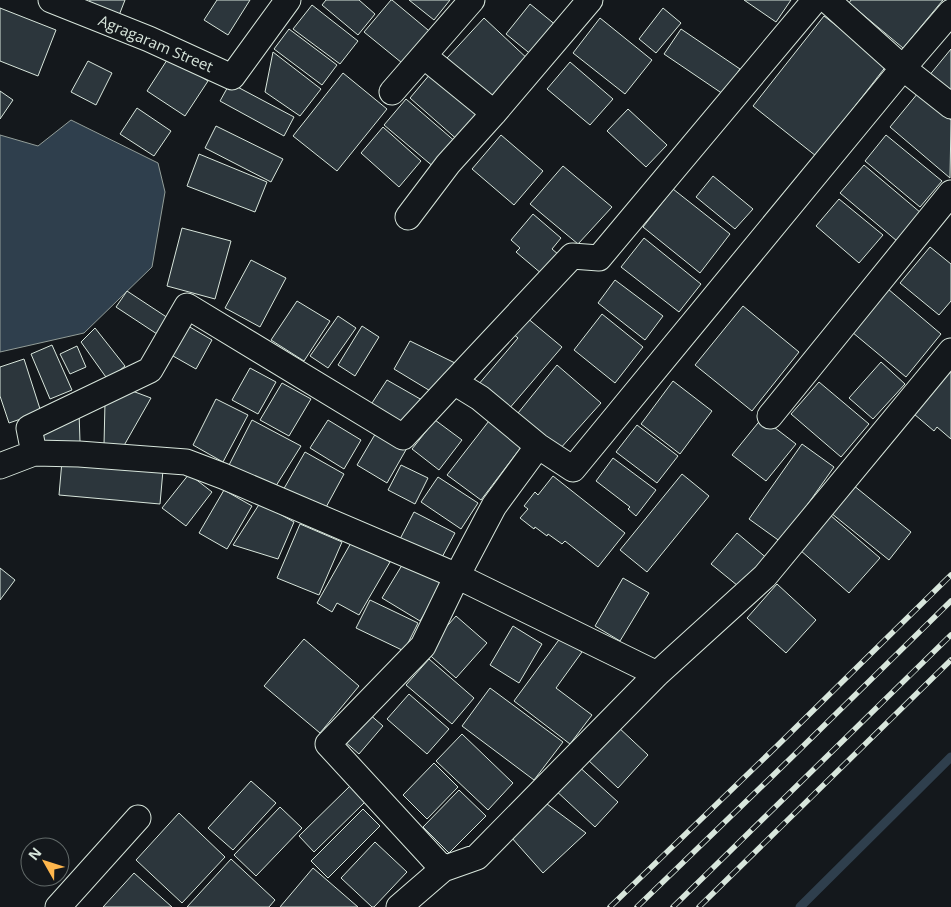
<svg xmlns="http://www.w3.org/2000/svg" width="951" height="907" font-family="'Open Sans',sans-serif">
<rect width="100%" height="100%" fill="#14181c"/>
<path fill="#2f3f4d" stroke="#939e99" d="M 71,120 L 158,163 L 165,192 L 152,267 L 84,333 L 0,352 L 0,135 L 38,146 Z"/>
<g fill="none" stroke-linecap="round" stroke-linejoin="round">
<path stroke="#2f3f4d" stroke-width="9" d="M 800,907 L 951,757"/>
</g>
<path fill="#2c363c" stroke="#d8e6dc" d="M 90,0 L 125,0 L 118,18 L 87,7 Z
M 217,0 L 250,0 L 228,35 L 204,20 Z
M 326,0 L 359,0 L 375,14 L 358,35 L 322,5 Z
M 391,0 L 392,0 L 434,35 L 407,67 L 364,32 Z
M 409,0 L 450,0 L 434,20 Z
M 744,0 L 791,0 L 776,22 Z
M 851,0 L 943,0 L 903,48 L 849,3 Z
M 530,4 L 557,26 L 533,56 L 506,34 Z
M 312,5 L 358,41 L 340,64 L 293,29 Z
M 0,8 L 56,30 L 38,76 L 0,61 Z
M 663,8 L 681,23 L 656,53 L 639,39 Z
M 824,16 L 887,65 L 816,156 L 753,106 Z
M 484,18 L 531,62 L 495,102 L 447,58 Z
M 600,18 L 652,60 L 625,94 L 573,53 Z
M 289,29 L 337,65 L 322,85 L 274,49 Z
M 681,29 L 740,69 L 723,94 L 664,54 Z
M 951,49 L 951,96 L 928,77 Z
M 273,52 L 321,89 L 300,116 L 265,92 Z
M 169,57 L 208,81 L 185,116 L 147,91 Z
M 88,61 L 112,73 L 96,105 L 71,92 Z
M 570,62 L 613,99 L 590,125 L 547,89 Z
M 343,73 L 387,109 L 337,171 L 293,136 Z
M 431,73 L 481,116 L 460,142 L 410,98 Z
M 230,83 L 294,117 L 284,136 L 220,101 Z
M 0,91 L 13,100 L 0,119 Z
M 918,93 L 951,120 L 950,178 L 890,127 Z
M 406,99 L 457,143 L 435,168 L 384,125 Z
M 137,108 L 171,131 L 154,156 L 120,134 Z
M 628,109 L 667,145 L 646,167 L 607,131 Z
M 216,126 L 283,159 L 271,182 L 205,148 Z
M 383,127 L 421,161 L 399,187 L 361,153 Z
M 501,135 L 543,171 L 514,205 L 472,169 Z
M 886,135 L 942,181 L 920,207 L 865,161 Z
M 199,154 L 267,182 L 255,212 L 187,186 Z
M 864,165 L 921,213 L 897,241 L 840,193 Z
M 563,166 L 612,207 L 578,244 L 530,204 Z
M 713,176 L 753,209 L 735,229 L 696,197 Z
M 673,189 L 730,234 L 700,273 L 643,227 Z
M 839,199 L 883,235 L 859,263 L 816,226 Z
M 533,214 L 561,238 L 552,249 L 559,255 L 542,274 L 516,252 L 520,248 L 511,240 Z
M 182,228 L 231,241 L 215,299 L 167,286 Z
M 644,238 L 701,284 L 679,312 L 621,267 Z
M 930,247 L 951,264 L 951,301 L 939,315 L 900,283 Z
M 251,260 L 286,278 L 260,327 L 225,308 Z
M 615,280 L 663,316 L 645,340 L 598,303 Z
M 888,289 L 941,334 L 906,377 L 852,332 Z
M 127,291 L 168,318 L 157,334 L 116,307 Z
M 297,301 L 330,321 L 304,361 L 271,340 Z
M 743,306 L 799,352 L 752,411 L 695,365 Z
M 602,314 L 643,347 L 615,383 L 574,350 Z
M 338,316 L 356,328 L 328,368 L 310,356 Z
M 526,317 L 562,347 L 508,410 L 478,385 L 518,338 L 512,333 Z
M 183,323 L 212,340 L 196,369 L 166,352 Z
M 362,326 L 379,337 L 355,376 L 338,365 Z
M 95,328 L 125,366 L 108,380 L 81,342 Z
M 410,341 L 455,363 L 432,392 L 394,369 Z
M 52,345 L 72,390 L 50,399 L 31,354 Z
M 77,346 L 86,367 L 70,374 L 60,354 Z
M 24,359 L 41,412 L 9,423 L 0,396 L 0,367 Z
M 881,362 L 905,384 L 873,419 L 849,398 Z
M 557,365 L 601,403 L 559,450 L 514,418 Z
M 250,368 L 276,382 L 258,414 L 232,400 Z
M 950,370 L 951,371 L 951,439 L 937,427 L 934,431 L 914,414 Z
M 387,380 L 422,400 L 399,429 L 370,406 Z
M 673,381 L 712,411 L 680,454 L 641,424 Z
M 819,382 L 869,424 L 841,457 L 791,414 Z
M 282,383 L 311,399 L 289,436 L 260,420 Z
M 127,389 L 151,398 L 122,449 L 104,445 L 105,402 Z
M 216,399 L 248,415 L 223,462 L 193,445 Z
M 79,411 L 80,442 L 40,444 L 39,429 Z
M 492,417 L 525,442 L 481,500 L 447,475 Z
M 762,418 L 796,444 L 766,481 L 732,455 Z
M 252,420 L 301,446 L 274,489 L 228,467 Z
M 328,420 L 361,440 L 344,469 L 310,448 Z
M 435,420 L 462,440 L 439,470 L 412,449 Z
M 637,425 L 678,456 L 657,483 L 616,452 Z
M 377,431 L 407,448 L 387,483 L 357,465 Z
M 802,444 L 834,467 L 781,542 L 749,519 Z
M 305,452 L 344,474 L 324,511 L 282,492 Z
M 613,458 L 656,490 L 636,516 L 628,509 L 630,507 L 596,481 Z
M 62,461 L 163,470 L 160,504 L 59,495 Z
M 401,465 L 428,478 L 415,504 L 388,490 Z
M 189,474 L 212,492 L 186,526 L 162,508 Z
M 682,474 L 709,496 L 647,572 L 620,550 Z
M 553,476 L 625,533 L 598,567 L 565,541 L 562,544 L 548,534 L 547,536 L 535,527 L 534,529 L 520,518 L 528,509 L 524,506 L 535,492 L 538,495 Z
M 438,477 L 478,503 L 461,529 L 421,502 Z
M 853,485 L 911,532 L 889,560 L 831,513 Z
M 224,490 L 252,506 L 227,549 L 199,533 Z
M 260,503 L 294,522 L 278,559 L 233,545 Z
M 414,512 L 455,533 L 440,561 L 400,539 Z
M 830,515 L 880,558 L 849,593 L 800,550 Z
M 300,524 L 342,542 L 319,595 L 277,578 Z
M 737,533 L 769,560 L 743,590 L 711,564 Z
M 352,541 L 390,562 L 359,615 L 337,603 L 332,612 L 317,603 Z
M 407,557 L 445,580 L 420,621 L 382,598 Z
M 0,568 L 15,580 L 0,600 Z
M 623,578 L 649,593 L 620,641 L 595,626 Z
M 777,584 L 816,620 L 786,653 L 747,618 Z
M 370,600 L 418,623 L 404,651 L 356,628 Z
M 456,616 L 487,643 L 456,678 L 425,651 Z
M 513,626 L 542,644 L 519,683 L 490,665 Z
M 561,637 L 582,652 L 556,688 L 592,715 L 570,744 L 514,701 Z
M 304,639 L 359,686 L 320,733 L 264,686 Z
M 429,659 L 474,698 L 452,724 L 406,685 Z
M 490,688 L 563,742 L 534,780 L 462,726 Z
M 409,694 L 449,729 L 427,754 L 387,719 Z
M 368,713 L 383,726 L 359,754 L 344,741 Z
M 617,726 L 648,755 L 618,788 L 587,759 Z
M 462,734 L 513,783 L 488,810 L 436,761 Z
M 434,763 L 458,787 L 427,819 L 403,795 Z
M 576,764 L 618,802 L 595,827 L 553,788 Z
M 251,781 L 276,803 L 233,850 L 208,828 Z
M 350,786 L 365,802 L 314,852 L 299,836 Z
M 459,790 L 486,816 L 449,853 L 423,827 Z
M 543,801 L 586,833 L 543,873 L 511,837 Z
M 280,807 L 302,828 L 256,876 L 234,855 Z
M 363,809 L 380,826 L 328,878 L 311,861 Z
M 179,813 L 225,857 L 182,903 L 136,860 Z
M 375,842 L 407,872 L 374,907 L 372,907 L 341,878 Z
M 231,859 L 275,900 L 269,907 L 187,907 Z
M 313,868 L 358,907 L 280,907 Z
M 134,873 L 172,907 L 103,907 Z"/>
<g fill="none" stroke-linecap="round" stroke-linejoin="round">
<g stroke="#d8e6dc" stroke-width="27">
<path id="minor" d="M 51,0 L 149,39 L 232,77 L 288,0
M 827,0 L 903,68 L 951,106
M 424,56 L 494,113
M 392,92 L 472,0
M 408,217 L 448,164 L 494,113 L 590,0
M 454,382 L 572,256 L 599,258 L 815,0
M 770,416 L 951,193
M 34,453 L 29,428 L 150,370 L 187,306 L 403,437 L 454,382 L 480,398 L 538,446 L 573,469 L 903,68 L 951,12
M 0,466 L 34,453 L 79,454 L 186,462 L 223,476 L 457,576 L 494,506 L 538,446
M 443,869 L 328,744 L 423,646 L 457,576 L 657,674
M 58,907 L 138,818
M 399,907 L 443,869 L 477,857 L 657,674 L 765,576 L 951,351"/>
</g>
<use href="#minor" stroke="#14181c" stroke-width="25"/>
<g stroke="#d8e6dc" stroke-width="5.5">
<path id="rail" d="M 610,907 L 778,745 L 951,575
M 637,907 L 791,758 L 951,601
M 673,907 L 951,635
M 699,907 L 951,660"/>
</g>
<use href="#rail" stroke="#14181c" stroke-width="4" stroke-dasharray="11" stroke-linecap="butt"/>
</g>
<g text-anchor="middle" dominant-baseline="central" stroke-width="4" stroke-linejoin="round" paint-order="stroke">
<g font-size="15" fill="#d8e6dc" stroke="#14181c">
<text transform="translate(156 43) rotate(23)">Agragaram Street</text>
</g>
</g>
<g transform="translate(45 862) rotate(309)"><circle r="24" fill="#14181c" stroke="#626a69"/>
<path d="M0-4L9 19L0 12L-9 19Z" fill="#ffb74d"/>
<text y="-8" font-size="14" font-weight="bold" text-anchor="middle" fill="#d8e6dc">N</text>
</g>
</svg>
